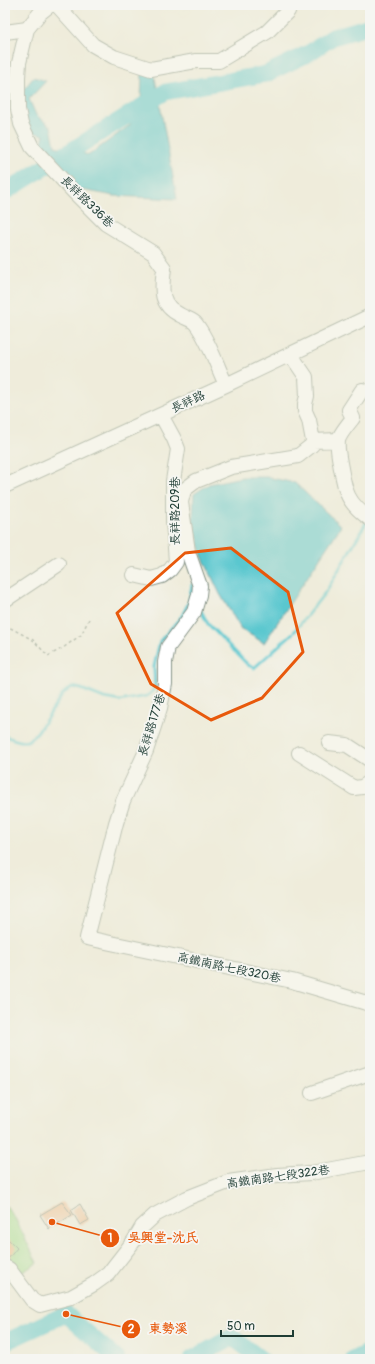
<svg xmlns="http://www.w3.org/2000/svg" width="375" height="1364" font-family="Pangolin,'LXGW WenKai TC',sans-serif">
<rect width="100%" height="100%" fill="#f6f6f2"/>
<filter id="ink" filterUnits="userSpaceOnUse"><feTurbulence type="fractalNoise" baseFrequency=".025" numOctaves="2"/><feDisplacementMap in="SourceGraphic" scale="8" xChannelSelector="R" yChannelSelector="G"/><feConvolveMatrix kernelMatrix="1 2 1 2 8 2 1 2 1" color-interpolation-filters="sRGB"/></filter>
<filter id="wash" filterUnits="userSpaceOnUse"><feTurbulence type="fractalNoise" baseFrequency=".012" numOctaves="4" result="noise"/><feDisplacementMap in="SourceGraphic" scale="16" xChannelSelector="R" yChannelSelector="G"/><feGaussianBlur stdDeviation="0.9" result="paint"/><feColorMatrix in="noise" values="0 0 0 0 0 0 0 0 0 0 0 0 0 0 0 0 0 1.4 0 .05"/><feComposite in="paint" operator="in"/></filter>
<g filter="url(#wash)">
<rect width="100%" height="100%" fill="#efecdb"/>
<path fill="#a3dd8f" stroke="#618d62" d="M 5,1204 L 16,1220 L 37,1263 L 19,1274 L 5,1265 Z"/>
<path fill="#5ac7cf" stroke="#3c8282" d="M 142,72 L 154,72 L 177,199 L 114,196 L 72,188 L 39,152 L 44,135 L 27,131 L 17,97 L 34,77 L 46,81 L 29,99 L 36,115 L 51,127 L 55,146 L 89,155 L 130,125 L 141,101 Z
M 242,477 L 267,477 L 295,483 L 341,526 L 264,643 L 241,629 L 220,594 L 202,556 L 193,520 L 194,494 L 209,484 Z"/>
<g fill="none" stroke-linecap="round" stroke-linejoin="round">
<path stroke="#5ac7cf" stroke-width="3" d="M 200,609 L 208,624 L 248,665 L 254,668 L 294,632 L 327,590 L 367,521
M 5,736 C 11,738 21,743 27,741 C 39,736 55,703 64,693 C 66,691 69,689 72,687 L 81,689 L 104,698 L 120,701 L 147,696 L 151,693 L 155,687 L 154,667 L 160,641 L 182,616 L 189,602 L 192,585 L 193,593"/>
<path stroke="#5ac7cf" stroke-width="17" d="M 5,192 L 165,92 L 266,74 L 309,53 L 333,37 L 370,26
M 5,1342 L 66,1314 L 117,1359
M 192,1359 L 232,1337 L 261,1359
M 354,1359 L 370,1351"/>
</g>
<g id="blocks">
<path fill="#f0b481" d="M 62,1202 L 72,1215 L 49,1229 L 40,1215 Z
M 80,1204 L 89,1220 L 80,1225 L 71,1210 Z
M 5,1236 L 17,1248 L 8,1259 L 5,1259 Z"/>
</g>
</g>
<g filter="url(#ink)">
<use href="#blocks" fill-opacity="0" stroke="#879488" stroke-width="1"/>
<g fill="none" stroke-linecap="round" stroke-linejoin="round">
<g stroke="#879488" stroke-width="16">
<path id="minor" d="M 50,5 L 40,13 L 27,29 L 19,63 L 18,77 L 18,109 L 21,124 L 32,147 L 73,191 L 106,224 L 153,253 L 164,268 C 162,288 158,304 180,315 C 185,318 193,320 196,324 C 209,341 217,366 226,385
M 57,5 L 93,45 L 114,57 L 151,69 L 196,61 L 219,61 L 267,32 L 288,11 L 290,5
M 5,32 L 27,29
M 291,355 L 306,377 L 307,396 L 305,404 L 305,411 L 309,420 L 313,441 L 312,445 L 298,456 L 231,467 L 196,481 L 184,490 L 181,502 L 188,552 L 200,586 L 199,595 L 194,612 L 168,647 L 165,662 L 165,684 L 160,708 L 146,751 L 123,801 L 116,823 L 87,938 L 292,981 L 370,1004
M 362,390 L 349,410 L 353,418 C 349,423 339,435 338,441 C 337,448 339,457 340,463 C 345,491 346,502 370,519
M 313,441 L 338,440
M 5,486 L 226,385 L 370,316
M 134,575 L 151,579 L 162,576 L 170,570 L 176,562 L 173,521 L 173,481 L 178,449 L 174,439 L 161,415
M 5,600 L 59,564
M 329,743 L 347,745 L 370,760
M 299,753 L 354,788 L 362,787 L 370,782
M 312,1093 L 370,1073
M 5,1267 L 9,1269 L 32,1300 L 40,1305 L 71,1297 L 94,1284 L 108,1274 L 133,1242 L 142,1227 L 155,1215 L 187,1198 L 228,1182 L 277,1175 L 311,1173 L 370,1162"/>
</g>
<path stroke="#879488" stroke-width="1.5" stroke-dasharray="3 3" stroke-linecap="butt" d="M 5,625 L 33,640 L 48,656 L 63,648 L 81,635 L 89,619"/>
<use href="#minor" stroke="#fff" stroke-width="14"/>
</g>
</g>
<path d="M0 0H375V1364H0ZM 231,548 L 288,592 L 303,652 L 262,698 L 211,720 L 151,684 L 117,613 L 185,553 Z" fill="#efecdb" fill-opacity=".55" fill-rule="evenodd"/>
<path fill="none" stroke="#e8590c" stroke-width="3" stroke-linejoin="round" d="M 231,548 L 288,592 L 303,652 L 262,698 L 211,720 L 151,684 L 117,613 L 185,553 Z"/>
<g text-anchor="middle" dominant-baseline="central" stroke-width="3.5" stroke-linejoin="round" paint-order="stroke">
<g font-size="12" fill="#1f3d34" stroke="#f6f6f2">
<text transform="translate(87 202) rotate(44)">長祥路336巷</text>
<text transform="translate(188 402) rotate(-25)">長祥路</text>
<text transform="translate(175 511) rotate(-90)">長祥路209巷</text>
<text transform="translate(152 725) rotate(-73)">長祥路177巷</text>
<text transform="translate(229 968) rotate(12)">高鐵南路七段320巷</text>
<text transform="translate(278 1177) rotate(-8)">高鐵南路七段322巷</text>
</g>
</g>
<path fill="none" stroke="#e8590c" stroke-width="1.5" d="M52 1222L110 1238M66 1314L131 1329"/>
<g fill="#e8590c" stroke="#f6f6f2" stroke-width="1.5">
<circle cx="52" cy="1222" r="4"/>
<circle cx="66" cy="1314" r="4"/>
<circle cx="110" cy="1238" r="10"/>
<circle cx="131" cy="1329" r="10"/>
</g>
<g font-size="12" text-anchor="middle" font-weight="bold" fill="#fff">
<text x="110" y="1242">1</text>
<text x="131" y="1333">2</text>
</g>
<g font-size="13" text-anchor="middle" font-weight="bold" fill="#e8590c" stroke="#f6f6f2" stroke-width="3.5" stroke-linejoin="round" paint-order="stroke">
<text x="163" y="1242">吳興堂-沈氏</text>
<text x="168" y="1333">東勢溪</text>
</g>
<rect width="375" height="1364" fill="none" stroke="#f6f6f2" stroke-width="20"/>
<path d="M221 1330v6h72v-6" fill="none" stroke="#1f3d34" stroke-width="2"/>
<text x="227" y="1330" font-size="12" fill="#1f3d34" stroke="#f6f6f2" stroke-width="3" paint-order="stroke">50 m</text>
</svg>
